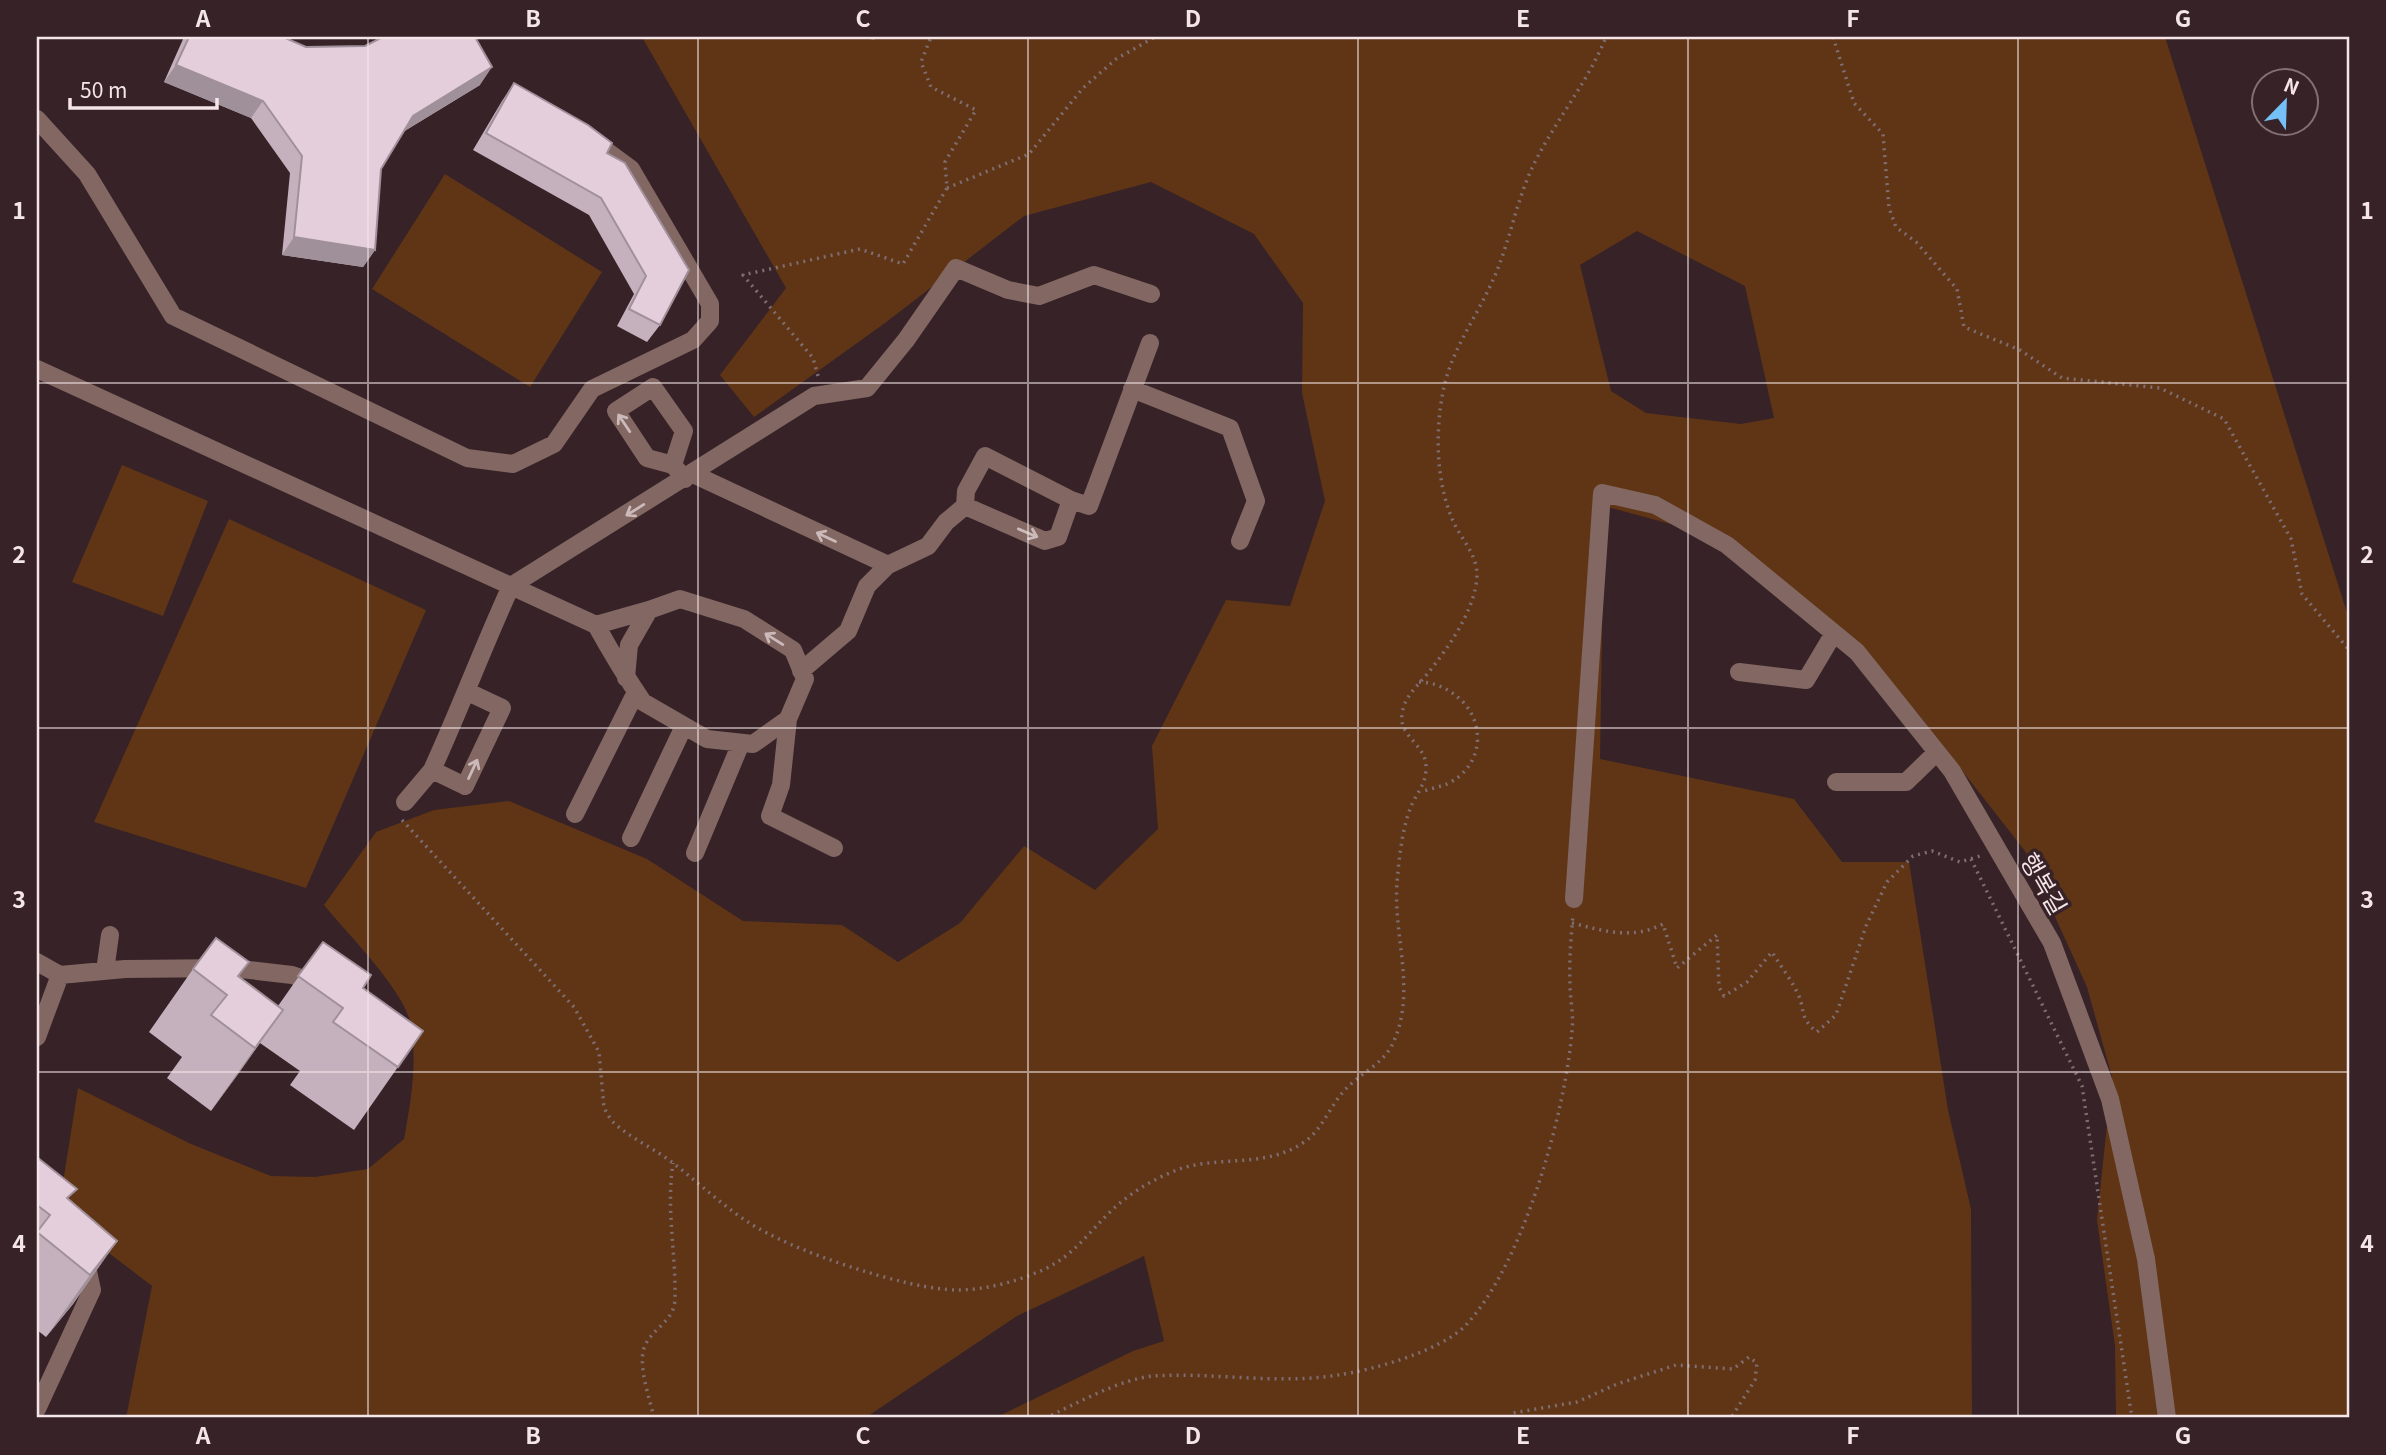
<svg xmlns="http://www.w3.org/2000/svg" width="2386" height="1455" font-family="Georgia,'Noto Sans KR',serif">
<rect width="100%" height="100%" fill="#362227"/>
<path fill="#5f3516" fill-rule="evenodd" d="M 642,37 L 2165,37 L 2349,619 L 2349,1418 L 2116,1418 L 2115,1346 L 2097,1220 L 2112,1077 L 2087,987 L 2025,851 L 1917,713 L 1856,645 L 1737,542 L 1604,506 L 1600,759 L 1794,799 L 1842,862 L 1909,862 L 1948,1110 L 1971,1209 L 1972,1418 L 995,1418 L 1133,1351 L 1164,1341 L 1144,1256 L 1017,1316 L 865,1418 L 126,1418 L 152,1286 L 58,1214 L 78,1088 L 191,1144 L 271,1176 L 315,1177 L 368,1169 L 404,1139 C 411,1101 418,1061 410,1022 C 403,989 346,932 324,905 L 376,832 L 434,810 L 509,801 L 647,859 L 743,921 L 842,925 L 898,962 L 960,923 L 1024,846 L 1095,890 L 1158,829 L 1152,746 L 1226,600 L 1290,606 L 1325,501 L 1302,393 L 1303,303 L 1254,234 L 1151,182 L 1024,216 L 885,323 L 754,417 L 720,375 L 786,288 ZM 1637,231 L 1745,286 L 1774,418 L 1741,424 L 1646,413 L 1611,391 L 1580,265 Z
M 445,174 L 602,272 L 530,387 L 372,289 Z
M 122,465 L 208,501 L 163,616 L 72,582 Z
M 229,519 L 426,610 L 306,888 L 94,822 Z"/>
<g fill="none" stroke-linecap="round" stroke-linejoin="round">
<path stroke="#7f6d71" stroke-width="3.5" stroke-dasharray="2 5" stroke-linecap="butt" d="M 871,37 L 869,40 L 876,37
M 1833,37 L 1854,103 L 1883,134 L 1889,208 L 1896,227 L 1916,242 L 1957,289 L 1964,327 L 2020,350 L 2062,378 L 2160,388 L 2224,419 L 2291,539 L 2302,594 L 2349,650
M 947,188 L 1029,154 L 1083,88 L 1116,59 L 1155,37
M 818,376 L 813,358 L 743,275 L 860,249 L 903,264 L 947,188 L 945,162 L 976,110 L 931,87 L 921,62 L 931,37
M 1419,682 C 1436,682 1451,690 1463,702 C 1487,728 1481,768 1447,784 C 1439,787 1429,789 1421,792
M 402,820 L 574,1007 L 599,1052 L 604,1108 L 611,1120 C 628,1137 650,1146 669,1160 C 696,1180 720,1204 748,1222 C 789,1250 908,1290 957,1290 C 987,1290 1018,1281 1045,1269 C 1074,1255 1089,1232 1112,1210 C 1129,1194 1150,1181 1172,1172 C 1215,1153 1266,1171 1307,1140 C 1323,1127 1330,1107 1343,1092 C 1358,1074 1383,1065 1393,1043 C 1417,991 1393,937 1397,883 C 1399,859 1402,827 1412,804 C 1418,792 1426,783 1426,768 C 1427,745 1399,737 1402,715 C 1404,696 1417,687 1428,673 C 1448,648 1476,609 1477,575 C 1477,554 1461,539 1453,521 C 1436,482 1435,432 1443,392 C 1450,352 1476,318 1492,282 C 1509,246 1515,205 1532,168 C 1554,122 1587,84 1606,37
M 1971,859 L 2082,1086 L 2132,1418
M 1572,923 C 1604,931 1633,940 1663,924 L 1677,968 L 1717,935 L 1719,987 L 1724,996 L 1747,982 L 1772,952 C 1780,965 1790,978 1797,992 C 1806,1009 1798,1017 1817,1032 L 1836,1015 L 1866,926 L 1887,882 L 1913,856 L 1932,851 L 1960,862 L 1980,856
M 654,1418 C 650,1399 638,1367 644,1348 C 651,1328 674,1323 675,1299 C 676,1253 666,1209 673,1163
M 1045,1418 C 1076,1404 1120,1379 1153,1376 C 1214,1372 1277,1385 1338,1375 C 1373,1370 1440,1351 1465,1326 C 1523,1265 1565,1114 1572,1031 C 1574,1016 1570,1000 1570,984 C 1569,961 1571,938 1573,915
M 1509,1418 L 1513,1413 L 1577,1402 L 1617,1384 L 1676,1365 L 1733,1369 L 1749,1357 L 1757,1363 L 1755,1380 L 1731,1418"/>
<path stroke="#826762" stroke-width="18" d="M 37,119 L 87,174 L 173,316 L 467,458 L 513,464 L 554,444 L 592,389 L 693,340 L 710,321 L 710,304 L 631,169 L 589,138
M 37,369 L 596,625 C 611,652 626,677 643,702 L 707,739 L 753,744 L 788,719 L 805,679 L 793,650 L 744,619 L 680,599 L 649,610 L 629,645 L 626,678
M 1132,389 L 1230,428 L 1256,501 L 1240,541
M 673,465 L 684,431 L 653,387 L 616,411 L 647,458 L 673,465 L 685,479
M 693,474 L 888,565
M 1071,500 L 1089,506 L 1150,343
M 596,625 L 649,610
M 801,671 L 848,631 L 867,586 L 888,565 L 928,546 L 946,522 L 965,506 L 966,491 L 985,456 L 1071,500 L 1058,537 L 1045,541 L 965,506
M 1739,672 L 1806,680 L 1834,633
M 468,692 L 502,708 L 465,786 L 432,770 C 460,709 483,647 511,586 L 814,396 L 867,388 L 906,340 L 956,268 L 1008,290 L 1039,296 L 1094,275 L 1151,294
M 788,719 L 781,785 L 770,816 L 834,848
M 1836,782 L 1906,782 L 1937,752
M 405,802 L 432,770
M 575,814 L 636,692
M 631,838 L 684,726
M 695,853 L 741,743
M 1574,899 L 1602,493 L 1655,505 L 1727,545 L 1857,652 L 1952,771 L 2052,943 L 2110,1099 L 2146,1259 L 2167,1418
M 37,962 L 60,975 L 125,969 L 232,968 L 292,975 L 319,984
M 105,971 L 110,935
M 37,1037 L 60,975
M 37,1409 L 92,1290 L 86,1262 L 82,1258"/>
</g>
<path fill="#c5b1bd" d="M 184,37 L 283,37 L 306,47 L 480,85 L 403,132 L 381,169 L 375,250 L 363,267 L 282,255 L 290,173 L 251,118 L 164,82 Z
M 514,83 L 607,153 L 625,163 L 660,325 L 647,342 L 617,326 L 634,294 L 589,215 L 473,150 L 502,101 Z
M 323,942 L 363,988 L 423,1031 L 354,1130 L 290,1085 L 300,1071 L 260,1043 L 211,1111 L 167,1078 L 182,1057 L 149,1032 L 193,969 L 249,962 L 239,976 L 278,1006 Z
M 37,1160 L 69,1200 L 117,1241 L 73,1304 L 46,1337 L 37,1330 Z"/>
<path fill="#a0909a" d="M 176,65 L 263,101 L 251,118 L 164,82 Z
M 492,67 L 480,85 L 401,133 L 413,116 Z
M 294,237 L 375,250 L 363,267 L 282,255 Z
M 283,1010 L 239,1073 L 211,1111 L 255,1048 Z
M 117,1241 L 73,1304 L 46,1337 L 90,1275 Z"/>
<path fill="#e5cedc" stroke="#a0909a" stroke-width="2" d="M 189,37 L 283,37 L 306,47 L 365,46 L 383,37 L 475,37 L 492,67 L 413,116 L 381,169 L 375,250 L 294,237 L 302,156 L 263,101 L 176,65 Z
M 514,83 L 588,125 L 612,143 L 607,153 L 625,163 L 689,270 L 660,325 L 629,309 L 646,276 L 601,198 L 486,133 Z
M 216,938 L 249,962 L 238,976 L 283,1010 L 255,1048 L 211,1015 L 227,995 L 193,969 Z
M 323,942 L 371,975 L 363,988 L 423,1031 L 398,1067 L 333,1022 L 343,1008 L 298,976 Z
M 38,1158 L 77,1189 L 67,1198 L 117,1241 L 90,1275 L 37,1232 L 50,1215 L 37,1205 L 37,1160 Z"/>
<defs><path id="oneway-shaft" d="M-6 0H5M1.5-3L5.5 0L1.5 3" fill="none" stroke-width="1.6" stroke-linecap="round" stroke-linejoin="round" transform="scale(1.75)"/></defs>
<g stroke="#ccb9b9">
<use href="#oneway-shaft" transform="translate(624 423) rotate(-124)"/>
<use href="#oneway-shaft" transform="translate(635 510) rotate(148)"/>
<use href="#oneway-shaft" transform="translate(1028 533) rotate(23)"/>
<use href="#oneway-shaft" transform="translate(826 537) rotate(-155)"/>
<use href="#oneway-shaft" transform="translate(774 639) rotate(-148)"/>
<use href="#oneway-shaft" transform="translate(473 769) rotate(-65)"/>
</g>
<path fill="none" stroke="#f4e5e8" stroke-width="2" stroke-opacity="0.55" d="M 368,37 L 368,1418M 698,37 L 698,1418M 1028,37 L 1028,1418M 1358,37 L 1358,1418M 1688,37 L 1688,1418M 2018,37 L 2018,1418M 37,383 L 2349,383M 37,728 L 2349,728M 37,1072 L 2349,1072"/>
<g text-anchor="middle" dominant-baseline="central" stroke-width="7" stroke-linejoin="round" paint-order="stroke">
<g font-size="24" fill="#f4e5e8" stroke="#362227">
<text transform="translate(2045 883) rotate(60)">행복길</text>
</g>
</g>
<rect width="2386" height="1455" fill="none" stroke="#362227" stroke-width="77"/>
<g transform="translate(2285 102) rotate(23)"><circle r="33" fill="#362227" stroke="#827074" stroke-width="2"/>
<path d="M0-5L12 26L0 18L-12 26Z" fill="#75c0f6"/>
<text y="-10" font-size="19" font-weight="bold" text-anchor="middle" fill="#f4e5e8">N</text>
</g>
<path d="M70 98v10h147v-10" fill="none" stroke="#f4e5e8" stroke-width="3.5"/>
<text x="80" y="98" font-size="21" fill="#f4e5e8" stroke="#362227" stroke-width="5" paint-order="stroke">50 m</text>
<rect x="38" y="38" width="2310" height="1378" fill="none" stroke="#f4e5e8" stroke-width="2.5"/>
<g font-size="23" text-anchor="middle" font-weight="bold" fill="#f4e5e8">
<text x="203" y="27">A</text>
<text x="533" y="27">B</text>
<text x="863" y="27">C</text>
<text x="1193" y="27">D</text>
<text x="1523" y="27">E</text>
<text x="1853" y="27">F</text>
<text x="2183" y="27">G</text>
<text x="19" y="219">1</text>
<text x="2367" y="219">1</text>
<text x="19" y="563">2</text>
<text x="2367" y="563">2</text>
<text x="19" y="908">3</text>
<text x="2367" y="908">3</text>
<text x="19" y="1252">4</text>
<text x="2367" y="1252">4</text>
<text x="203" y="1444">A</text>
<text x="533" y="1444">B</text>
<text x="863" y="1444">C</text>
<text x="1193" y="1444">D</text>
<text x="1523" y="1444">E</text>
<text x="1853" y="1444">F</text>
<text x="2183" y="1444">G</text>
</g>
</svg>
